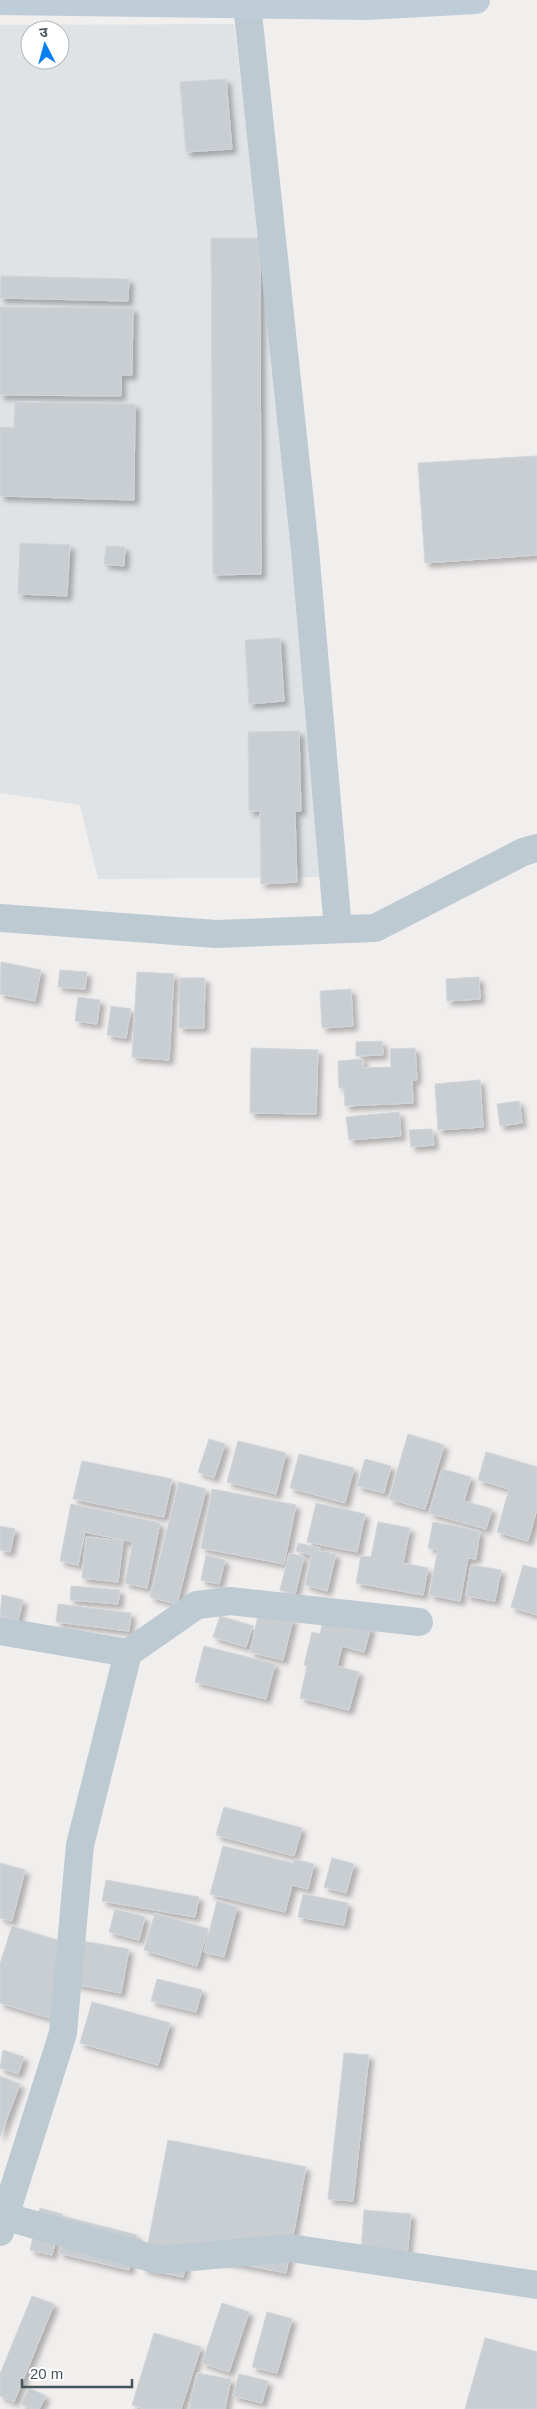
<svg xmlns="http://www.w3.org/2000/svg" width="537" height="2409" font-family="Arial,'Noto Sans Devanagari',sans-serif">
<defs>
<filter id="shadow"><feDropShadow dx="4.5" dy="4.5" stdDeviation="2.5" flood-color="#0004"/></filter>
</defs>
<rect width="100%" height="100%" fill="#f1eeee"/>
<path fill="#dfe3e6" fill-rule="evenodd" d="M 234,24 L 336,877 L 98,879 L 80,805 L 0,793 L 0,25 ZM 30,30 L 60,30 L 60,60 L 30,60 Z"/>
<path fill="#c9ced3" stroke="#d1d5da" filter="url(#shadow)" d="M 226,79 L 232,149 L 186,152 L 180,82 Z
M 211,238 L 260,238 L 261,574 L 213,575 Z
M 1,276 L 129,279 L 128,301 L 0,298 Z
M 0,307 L 133,308 L 132,375 L 121,375 L 121,396 L 0,395 Z
M 15,402 L 135,404 L 134,500 L 0,496 L 0,427 L 14,428 Z
M 537,456 L 537,555 L 425,563 L 418,463 Z
M 20,543 L 70,545 L 67,596 L 18,594 Z
M 106,546 L 125,547 L 124,566 L 104,564 Z
M 280,638 L 284,701 L 249,704 L 245,640 Z
M 299,731 L 301,811 L 295,811 L 297,882 L 261,884 L 260,811 L 249,811 L 248,732 Z
M 1,962 L 41,970 L 35,1001 L 0,994 Z
M 60,970 L 87,972 L 85,989 L 58,987 Z
M 137,972 L 174,974 L 169,1060 L 132,1057 Z
M 479,977 L 480,999 L 447,1001 L 446,979 Z
M 180,978 L 205,978 L 204,1028 L 179,1028 Z
M 351,989 L 353,1026 L 322,1028 L 320,991 Z
M 78,997 L 100,1000 L 97,1024 L 75,1021 Z
M 111,1006 L 131,1009 L 126,1038 L 107,1035 Z
M 382,1041 L 383,1055 L 356,1056 L 356,1042 Z
M 251,1048 L 318,1050 L 316,1114 L 250,1113 Z
M 415,1048 L 417,1080 L 412,1080 L 413,1103 L 345,1106 L 344,1088 L 339,1088 L 338,1061 L 363,1059 L 363,1068 L 391,1067 L 390,1049 Z
M 480,1080 L 483,1127 L 438,1130 L 435,1084 Z
M 519,1101 L 522,1123 L 500,1126 L 497,1104 Z
M 399,1112 L 401,1136 L 349,1140 L 346,1117 Z
M 432,1129 L 434,1145 L 411,1147 L 409,1130 Z
M 408,1434 L 444,1445 L 425,1509 L 389,1499 Z
M 209,1439 L 225,1444 L 214,1478 L 198,1472 Z
M 238,1441 L 286,1453 L 276,1494 L 227,1482 Z
M 486,1452 L 537,1467 L 537,1509 L 528,1541 L 497,1532 L 509,1489 L 478,1480 Z
M 299,1454 L 354,1468 L 345,1503 L 290,1488 Z
M 365,1459 L 391,1466 L 384,1493 L 357,1486 Z
M 82,1461 L 172,1479 L 164,1517 L 73,1499 Z
M 442,1469 L 471,1477 L 464,1501 L 492,1509 L 486,1529 L 429,1513 Z
M 179,1482 L 206,1489 L 177,1604 L 150,1597 Z
M 212,1489 L 296,1505 L 284,1564 L 201,1548 Z
M 316,1503 L 365,1514 L 357,1552 L 307,1542 Z
M 71,1504 L 160,1523 L 147,1588 L 125,1583 L 133,1542 L 85,1532 L 78,1565 L 60,1561 Z
M 378,1522 L 410,1528 L 403,1563 L 428,1568 L 423,1595 L 356,1583 L 361,1556 L 371,1557 Z
M 433,1522 L 480,1531 L 476,1559 L 468,1558 L 460,1601 L 429,1595 L 438,1550 L 428,1548 Z
M 0,1526 L 15,1529 L 10,1552 L 0,1550 Z
M 86,1537 L 123,1541 L 118,1582 L 82,1578 Z
M 298,1543 L 320,1548 L 319,1551 L 336,1554 L 327,1591 L 305,1585 L 312,1555 L 296,1551 Z
M 289,1553 L 304,1557 L 295,1594 L 280,1590 Z
M 206,1555 L 225,1560 L 219,1584 L 201,1580 Z
M 471,1565 L 501,1570 L 495,1601 L 466,1596 Z
M 523,1565 L 537,1569 L 537,1615 L 511,1607 Z
M 71,1586 L 120,1590 L 118,1604 L 70,1600 Z
M 2,1595 L 23,1600 L 18,1620 L 0,1616 Z
M 58,1604 L 131,1613 L 129,1631 L 56,1622 Z
M 259,1611 L 293,1619 L 283,1660 L 250,1652 Z
M 220,1616 L 253,1626 L 246,1647 L 213,1637 Z
M 324,1616 L 371,1627 L 364,1652 L 342,1646 L 337,1666 L 359,1672 L 349,1710 L 300,1698 L 307,1666 L 304,1665 L 312,1632 L 320,1634 Z
M 204,1646 L 275,1664 L 266,1699 L 195,1682 Z
M 224,1807 L 302,1828 L 294,1856 L 216,1835 Z
M 223,1846 L 293,1863 L 294,1859 L 314,1864 L 308,1889 L 292,1885 L 285,1912 L 210,1894 Z
M 332,1858 L 354,1864 L 346,1893 L 324,1887 Z
M 0,1863 L 25,1870 L 12,1921 L 0,1918 Z
M 106,1880 L 199,1897 L 195,1917 L 102,1901 Z
M 303,1894 L 348,1903 L 344,1925 L 298,1917 Z
M 217,1901 L 237,1907 L 224,1957 L 204,1952 Z
M 115,1909 L 145,1917 L 139,1940 L 109,1932 Z
M 155,1913 L 208,1929 L 197,1966 L 144,1950 Z
M 12,1926 L 76,1946 L 53,2019 L 0,2003 L 0,1964 Z
M 82,1941 L 129,1949 L 121,1993 L 74,1984 Z
M 157,1979 L 202,1990 L 196,2012 L 151,2001 Z
M 92,2002 L 170,2023 L 158,2065 L 80,2043 Z
M 3,2050 L 24,2057 L 18,2074 L 0,2068 Z
M 344,2053 L 369,2055 L 353,2201 L 328,2199 Z
M 0,2076 L 20,2084 L 0,2137 Z
M 168,2140 L 306,2167 L 286,2273 L 188,2254 L 183,2277 L 143,2269 Z
M 40,2208 L 62,2214 L 62,2216 L 137,2235 L 129,2270 L 59,2253 L 65,2228 L 59,2227 L 52,2255 L 30,2250 Z
M 364,2210 L 411,2214 L 407,2256 L 361,2253 Z
M 32,2296 L 54,2304 L 14,2402 L 0,2396 L 0,2374 Z
M 222,2303 L 249,2312 L 229,2372 L 202,2363 Z
M 267,2312 L 292,2319 L 277,2373 L 252,2367 Z
M 154,2333 L 201,2347 L 181,2409 L 145,2409 L 132,2405 Z
M 485,2338 L 537,2352 L 537,2409 L 465,2409 Z
M 197,2373 L 231,2379 L 225,2409 L 189,2409 Z
M 239,2374 L 268,2381 L 262,2403 L 233,2396 Z
M 29,2388 L 46,2396 L 39,2409 L 32,2409 L 21,2404 Z"/>
<g fill="none" stroke-linecap="round" stroke-linejoin="round">
<path stroke="#bdcad2" stroke-width="28" d="M 247,4 L 305,550 L 338,929
M 0,918 L 216,934 L 375,928 L 523,852 L 537,848
M 0,1631 L 128,1653
M 0,2215 L 158,2260 L 290,2248 L 537,2285
M 0,2232 L 63,2033 L 80,1845 L 128,1653 L 197,1605 L 230,1601 L 419,1622"/>
<path stroke="#bfcdd9" stroke-width="28" d="M 0,1 L 367,6 L 476,0"/>
</g>
<g transform="translate(45 45) rotate(354)"><circle r="24" fill="#ffffff" stroke="#b4bbbe"/>
<path d="M0-4L9 19L0 12L-9 19Z" fill="#0880f1"/>
<text y="-8" font-size="14" font-weight="bold" text-anchor="middle" fill="#44545d">उ</text>
</g>
<path d="M22 2379v8h110v-8" fill="none" stroke="#44545d" stroke-width="2.5"/>
<text x="30" y="2379" font-size="15" fill="#44545d" stroke="#ffffff" stroke-width="4" paint-order="stroke">20 m</text>
</svg>
